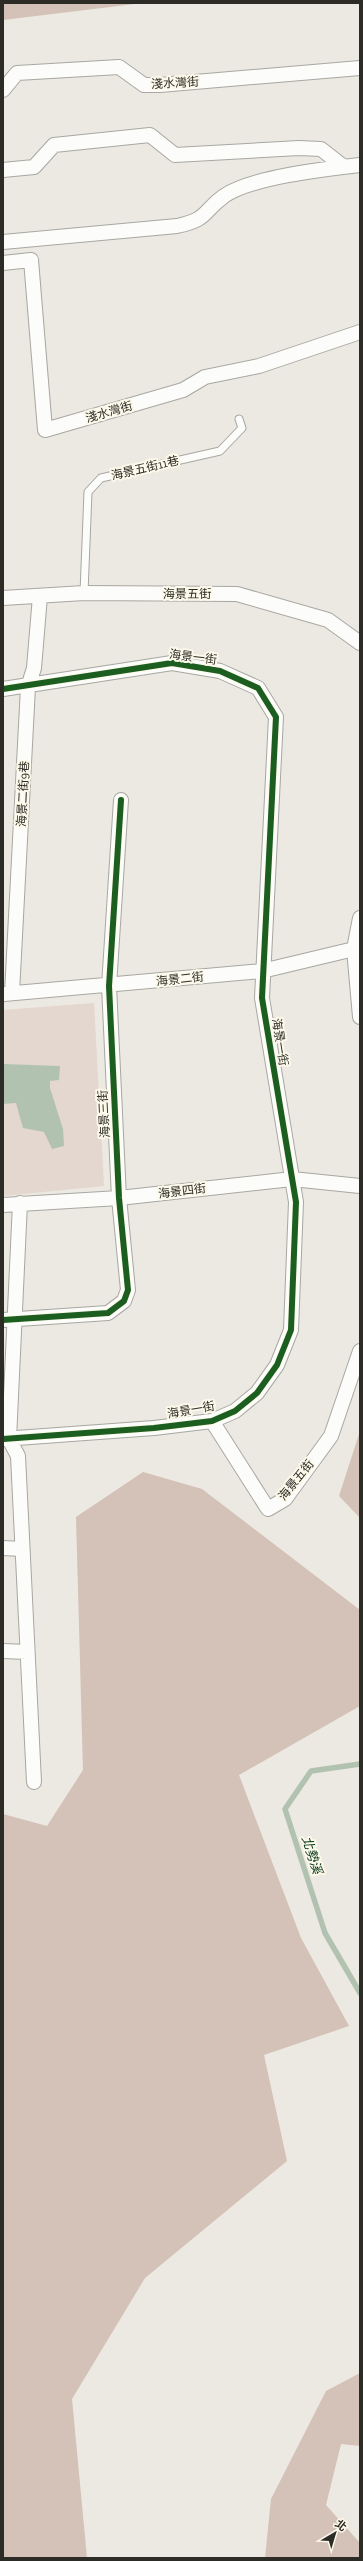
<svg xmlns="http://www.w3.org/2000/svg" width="363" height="2561" font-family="'Zilla Slab','Noto Sans TC',serif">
<rect width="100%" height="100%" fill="#ebe9e1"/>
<path fill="#e4d7d0" d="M 94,1003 L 104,1186 L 3,1196 L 3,1010 Z"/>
<path fill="#d4c1b7" d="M 3,3 L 143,3 L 3,20 Z
M 360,1431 L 360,1518 L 339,1496 Z
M 143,1472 L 202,1489 L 360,1610 L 360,1706 L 239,1775 L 301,1938 L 349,2026 L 264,2055 L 287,2161 L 145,2278 L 72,2399 L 87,2558 L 3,2558 L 3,1814 L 47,1826 L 83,1770 L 76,1517 Z
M 360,2373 L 360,2446 L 341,2444 L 326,2505 L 360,2543 L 360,2558 L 265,2558 L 271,2499 L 326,2391 Z"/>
<path fill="#b1c2b1" d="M 3,1064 L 60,1066 L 59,1080 L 50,1081 L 50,1088 L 63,1129 L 64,1146 L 52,1149 L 44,1132 L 23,1128 L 16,1103 L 3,1104 Z"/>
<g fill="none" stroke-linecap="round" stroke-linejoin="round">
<path stroke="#b1c2b1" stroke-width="5.5" d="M 360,1764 L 311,1771 L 285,1809 L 325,1933 L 360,1993"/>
<g stroke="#a8a7a1" stroke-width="9">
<path id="service" d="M 84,593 L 88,492 L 101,478 L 220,451 L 242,428 L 239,419"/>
</g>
<g stroke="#a8a7a1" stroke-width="16">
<path id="minor" d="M 3,90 L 17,73 L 119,67 L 144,85 L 160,85 L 360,68
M 3,170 L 34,167 L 54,145 L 150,135 L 175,155 L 299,148 L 321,149 L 344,167
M 3,242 L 177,226 C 209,219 202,212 224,196 C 252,177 325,169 360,165
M 3,263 L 31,260 L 45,430 L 183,390 L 205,377 L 259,366 L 360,332
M 3,598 L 84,593 L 237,594 L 328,620 L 360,643
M 3,689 L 172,663 L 220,671 L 258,688 L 276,717 L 262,998 L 296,1202 L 291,1330 L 277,1365 L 257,1393 L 235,1411 L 212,1421 L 154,1428 L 3,1439
M 360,918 L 354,949 L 360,1017
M 12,993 L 28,687 L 34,668 L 40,596
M 4,994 L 262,971 L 354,949
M 20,1203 L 9,1439 L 18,1456 L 34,1782
M 3,1205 L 119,1198 L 292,1179 L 360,1186
M 3,1320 L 108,1313 L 124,1301 L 128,1290 L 119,1198 L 109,986 L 121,800
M 212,1421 L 268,1509 L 285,1499 L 331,1436 L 360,1351
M 3,1548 L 22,1549
M 3,1651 L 27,1652"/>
</g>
<use href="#service" stroke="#fcfcfa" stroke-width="7"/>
<use href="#minor" stroke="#fcfcfa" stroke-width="14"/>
<g stroke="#fcf9ea" stroke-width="8">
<path id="cycleway" d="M 3,689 L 172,663 L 220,671 L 258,688 L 276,717 L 262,998 L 296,1202 L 291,1330 L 277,1365 L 257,1393 L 235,1411 L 212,1421 L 154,1428 L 3,1439
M 3,1320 L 108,1313 L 124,1301 L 128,1290 L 119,1198 L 109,986 L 121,800"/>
</g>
<use href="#cycleway" stroke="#1b5e20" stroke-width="6"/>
</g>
<g text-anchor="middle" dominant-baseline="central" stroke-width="4" stroke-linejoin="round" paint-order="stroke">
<g font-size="12" fill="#2c2b25" stroke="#fcf9ea">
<text transform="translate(175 83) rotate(-3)">淺水灣街</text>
<text transform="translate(109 412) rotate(-16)">淺水灣街</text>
<text transform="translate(145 468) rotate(-13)">海景五街11巷</text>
<text x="187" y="594">海景五街</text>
<text transform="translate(193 657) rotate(7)">海景一街</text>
<text transform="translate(23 794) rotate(-87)">海景二街9巷</text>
<text transform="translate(180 979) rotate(-6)">海景二街</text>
<text transform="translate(280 1042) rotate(81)">海景一街</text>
<text transform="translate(104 1114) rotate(-93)">海景三街</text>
<text transform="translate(182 1191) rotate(-7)">海景四街</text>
<text transform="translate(191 1410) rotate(-10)">海景一街</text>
<text transform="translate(296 1480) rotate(-51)">海景五街</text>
</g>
<g font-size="13" font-style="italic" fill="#033317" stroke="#fcf9ea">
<text transform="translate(312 1855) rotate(72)">北勢溪</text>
</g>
</g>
<rect width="363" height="2561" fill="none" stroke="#2c2b25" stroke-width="8"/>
<g transform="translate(335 2533) rotate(38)" stroke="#fcf9ea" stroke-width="3" paint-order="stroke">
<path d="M0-3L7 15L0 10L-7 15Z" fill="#2c2b25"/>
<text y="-6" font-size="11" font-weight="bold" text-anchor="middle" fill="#2c2b25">北</text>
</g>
</svg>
